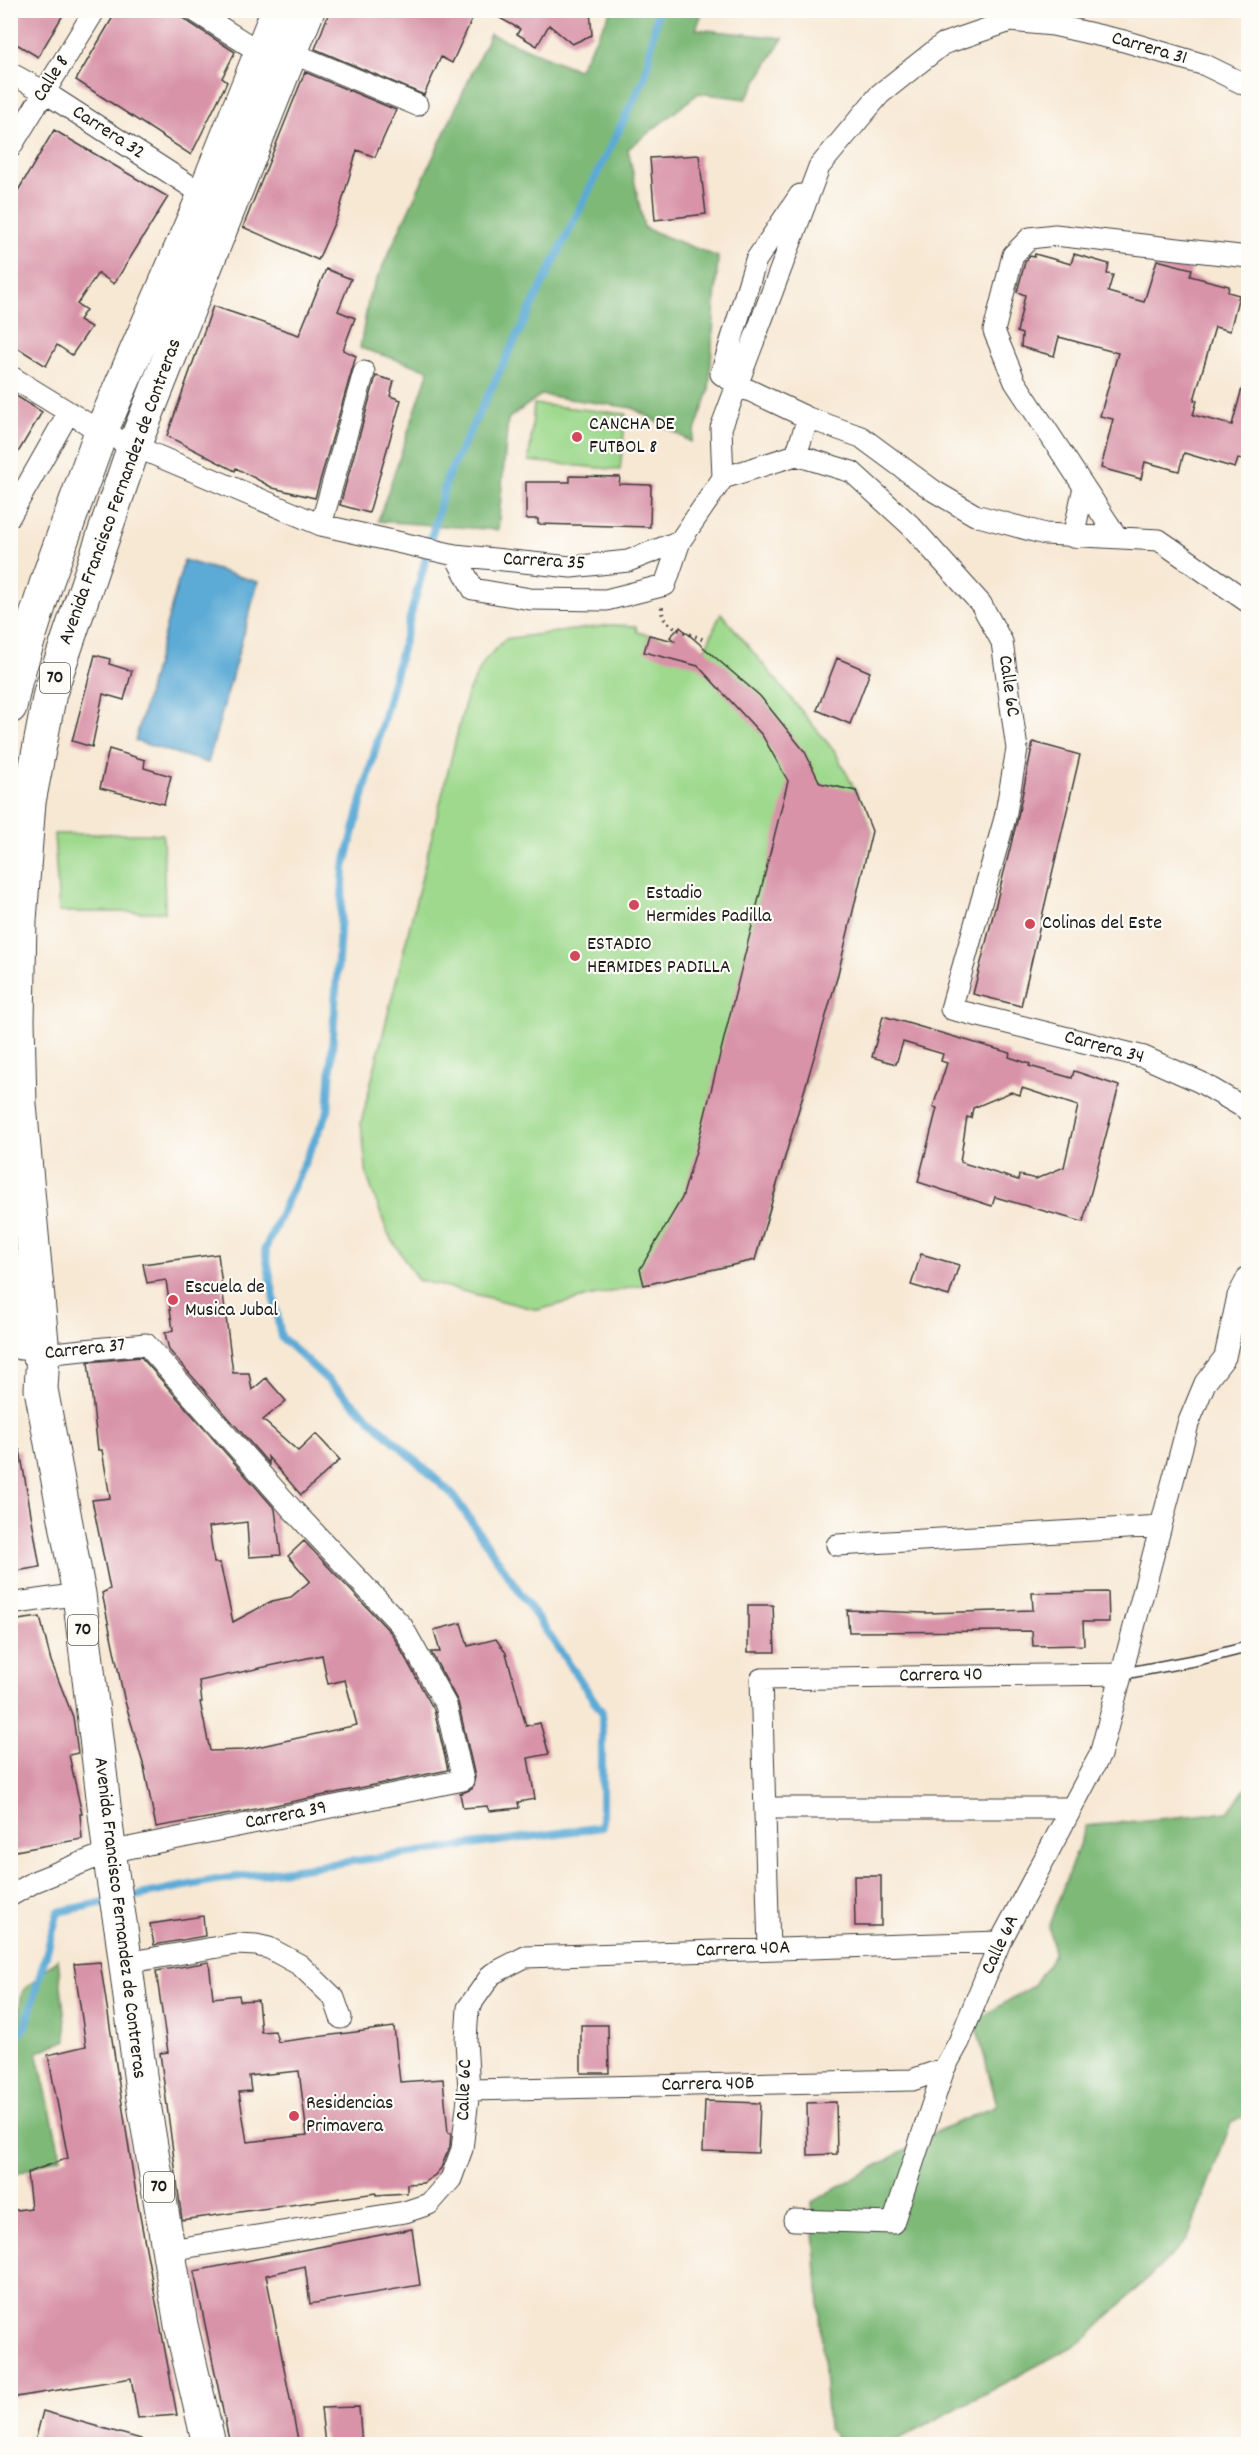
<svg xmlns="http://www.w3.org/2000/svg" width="1259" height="2455" font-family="Dekko,sans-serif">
<rect width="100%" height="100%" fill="#fdfcf7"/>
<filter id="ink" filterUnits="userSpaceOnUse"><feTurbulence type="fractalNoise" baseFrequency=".0167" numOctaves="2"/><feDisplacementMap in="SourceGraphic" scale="12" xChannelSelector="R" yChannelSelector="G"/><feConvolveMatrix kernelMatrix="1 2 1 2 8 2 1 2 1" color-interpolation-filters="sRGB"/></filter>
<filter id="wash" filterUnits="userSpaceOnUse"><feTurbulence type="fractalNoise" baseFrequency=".008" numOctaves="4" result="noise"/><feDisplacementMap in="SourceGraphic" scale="24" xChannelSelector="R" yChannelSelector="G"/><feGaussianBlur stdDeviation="1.35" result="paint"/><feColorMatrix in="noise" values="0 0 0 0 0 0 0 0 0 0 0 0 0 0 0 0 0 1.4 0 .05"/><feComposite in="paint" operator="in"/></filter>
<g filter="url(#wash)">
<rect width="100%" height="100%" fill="#f7e8d4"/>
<path fill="#9ed98d" stroke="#5d7a54" stroke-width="1.5" d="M 534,404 L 626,414 L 620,470 L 529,461 Z
M 721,613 L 835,752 L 856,791 L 872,831 L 837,978 L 755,1260 L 588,1297 L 538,1310 L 418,1280 L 388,1234 L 367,1176 L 361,1123 L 467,694 L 485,660 L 505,639 L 611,625 L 636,626 L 637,632 L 705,649 Z
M 54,834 L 163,834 L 165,912 L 59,912 Z"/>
<path fill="#7eb978" stroke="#4d6a4a" stroke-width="1.5" d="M 612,10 L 703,11 L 696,29 L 783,38 L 746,99 L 699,93 L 628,149 L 644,228 L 718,257 L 709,391 L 691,442 L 633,408 L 541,395 L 508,419 L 498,530 L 378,521 L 429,370 L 360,348 L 369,296 L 490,34 L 578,70 Z
M 1248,1785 L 1248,2115 L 1231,2123 L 1187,2240 L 1083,2341 L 890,2444 L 844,2444 L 828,2429 L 812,2202 L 942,2129 L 997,2105 L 975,2021 L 1034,1985 L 1054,1954 L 1049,1925 L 1086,1826 L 1228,1812 Z
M 58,1958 L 67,2040 L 37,2052 L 61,2157 L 11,2176 L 11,2039 L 16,2031 L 22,1992 Z"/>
<path fill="#5caad6" stroke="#3c6379" stroke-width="1.5" d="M 184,560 L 258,582 L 208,763 L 135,741 Z"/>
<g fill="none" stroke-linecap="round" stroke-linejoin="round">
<path stroke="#5caad6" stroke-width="8" d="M 125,1898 L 215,1880 L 602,1827 L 602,1712 L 453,1495 L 281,1337 L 265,1249 L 328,1111 L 344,868 L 447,478 L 645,77 L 658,10
M 10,2047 L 26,2025 L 58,1912 L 110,1901"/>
</g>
<g id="blocks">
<path fill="#d893a8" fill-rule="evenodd" d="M 10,10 L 66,10 L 38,57 L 10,40 Z
M 117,10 L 170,10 L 235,52 L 222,78 L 227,82 L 191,155 L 76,80 Z
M 330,10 L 476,10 L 452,63 L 441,57 L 424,95 L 315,49 Z
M 485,10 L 590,10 L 592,35 L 572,44 L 549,25 L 537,46 L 517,34 L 520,29 Z
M 305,72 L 396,110 L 375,157 L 357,150 L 339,212 L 318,260 L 243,227 Z
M 54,130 L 168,197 L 114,284 L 98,273 L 77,304 L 86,310 L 79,320 L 91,327 L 72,355 L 57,345 L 46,366 L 10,343 L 10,204 Z
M 699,155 L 706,214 L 655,220 L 650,158 Z
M 1035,254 L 1071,264 L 1074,254 L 1109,264 L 1107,274 L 1113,275 L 1108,292 L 1144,302 L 1157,260 L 1192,269 L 1190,276 L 1229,286 L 1228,292 L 1239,295 L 1230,331 L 1215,327 L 1194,400 L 1197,401 L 1193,415 L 1232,425 L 1242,388 L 1248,389 L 1248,447 L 1243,460 L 1238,459 L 1235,468 L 1184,453 L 1179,471 L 1145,462 L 1141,479 L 1101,468 L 1113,419 L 1100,416 L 1118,353 L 1059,337 L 1054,356 L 1021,347 L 1022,334 L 1017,332 L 1025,295 L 1017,292 L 1025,262 L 1030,256 L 1034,257 Z
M 326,269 L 351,279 L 338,311 L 355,318 L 343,350 L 356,356 L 315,498 L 273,488 L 236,468 L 235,471 L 167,436 L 213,306 L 299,335 Z
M 376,376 L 394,381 L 390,396 L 401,400 L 369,513 L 340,505 Z
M 10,392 L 42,412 L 10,466 Z
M 570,476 L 620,477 L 619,484 L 651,485 L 650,527 L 538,524 L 538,519 L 526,519 L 526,482 L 570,482 Z
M 680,627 L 760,696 L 805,752 L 820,783 L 856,791 L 872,831 L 837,978 L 755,1260 L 644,1285 L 640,1269 L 682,1198 L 696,1151 L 788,781 L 762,735 L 698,666 L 644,652 L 649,635 L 674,641 L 670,637 Z
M 95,655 L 110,659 L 109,664 L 132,671 L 124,700 L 103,694 L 92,747 L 72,741 Z
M 837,658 L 870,672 L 850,724 L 817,710 Z
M 1033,742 L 1080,755 L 1021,1006 L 973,994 L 1017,821 Z
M 109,749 L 145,760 L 144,768 L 171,776 L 164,804 L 100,788 Z
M 883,1016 L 1010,1053 L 1009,1057 L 1030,1064 L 1029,1066 L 1072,1078 L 1074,1071 L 1119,1086 L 1083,1222 L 995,1197 L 992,1206 L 918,1182 L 937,1108 L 933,1107 L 947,1063 L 941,1061 L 943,1054 L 903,1042 L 896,1064 L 872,1057 ZM 1022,1088 L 1078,1106 L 1064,1167 L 1036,1179 L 1019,1175 L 1018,1180 L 960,1162 L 967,1117 L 971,1118 L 973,1108 L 1011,1092 L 1020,1095 Z
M 218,1254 L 233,1373 L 249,1373 L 252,1390 L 266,1378 L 286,1401 L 263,1420 L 298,1451 L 316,1434 L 340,1460 L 301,1495 L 268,1457 L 269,1464 L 169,1350 L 165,1333 L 173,1330 L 166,1280 L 147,1283 L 143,1264 Z
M 921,1254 L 959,1265 L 949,1296 L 911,1285 Z
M 141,1357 L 275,1509 L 281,1555 L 249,1557 L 247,1522 L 209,1527 L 214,1563 L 220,1563 L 233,1622 L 272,1601 L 291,1597 L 310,1581 L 288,1556 L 304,1541 L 392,1634 L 434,1710 L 448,1770 L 236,1813 L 156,1827 L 144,1767 L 124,1698 L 102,1593 L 110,1589 L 92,1500 L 110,1498 L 102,1450 L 98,1450 L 88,1362 ZM 322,1655 L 328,1684 L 345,1680 L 357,1725 L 244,1750 L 210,1751 L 200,1702 L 202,1702 L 199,1681 Z
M 20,1450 L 40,1567 L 10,1572 L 10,1451 Z
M 1108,1592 L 1109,1622 L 1083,1622 L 1084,1645 L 1033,1646 L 1032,1631 L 849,1632 L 847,1610 L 926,1613 L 1033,1610 L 1032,1593 Z
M 748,1605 L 773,1605 L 775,1652 L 748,1652 Z
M 40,1617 L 51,1661 L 73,1717 L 78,1753 L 69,1755 L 82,1814 L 80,1814 L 82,1839 L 10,1852 L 10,1621 Z
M 461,1623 L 468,1646 L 496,1639 L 506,1653 L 526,1726 L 540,1723 L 549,1754 L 528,1758 L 535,1799 L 518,1802 L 519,1808 L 489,1811 L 487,1806 L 463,1808 L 460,1794 L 472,1789 L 475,1777 L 458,1702 L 431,1652 L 440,1652 L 434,1630 Z
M 854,1876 L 881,1876 L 881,1926 L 855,1926 Z
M 203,1916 L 205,1936 L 154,1945 L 150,1924 Z
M 100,1962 L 137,2200 L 177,2415 L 138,2418 L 131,2378 L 10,2398 L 10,2211 L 31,2208 L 27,2173 L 68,2158 L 48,2055 L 86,2046 L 74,1964 Z
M 209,1962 L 213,1998 L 239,1995 L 240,2001 L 258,2000 L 261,2032 L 275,2031 L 278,2042 L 394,2027 L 400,2082 L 443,2079 L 448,2133 L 451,2133 L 450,2146 L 441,2168 L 435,2175 L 423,2183 L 407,2184 L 407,2193 L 376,2195 L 376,2193 L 182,2220 L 160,2053 L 168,2052 L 156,1971 ZM 299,2071 L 307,2135 L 247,2142 L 239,2092 L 251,2091 L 249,2076 Z
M 581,2025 L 608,2025 L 609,2073 L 581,2073 Z
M 705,2101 L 760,2103 L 758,2153 L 703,2151 Z
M 836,2102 L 837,2154 L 808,2155 L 807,2103 Z
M 412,2229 L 420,2285 L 310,2304 L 305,2266 L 266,2275 L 299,2445 L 230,2445 L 194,2271 Z
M 359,2407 L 362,2445 L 325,2445 L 321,2408 Z
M 43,2411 L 141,2439 L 140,2445 L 34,2445 Z"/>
</g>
</g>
<g filter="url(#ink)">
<use href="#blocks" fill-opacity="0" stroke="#3d3b38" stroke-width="1.5"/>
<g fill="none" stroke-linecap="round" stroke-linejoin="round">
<g stroke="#3d3b38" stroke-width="13">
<path id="lane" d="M 1122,1674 L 1201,1659 L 1248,1647"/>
</g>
<g stroke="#3d3b38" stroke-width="23">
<path id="street" d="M 193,10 L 261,53
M 290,52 L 417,105
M 10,73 L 43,91 L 204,195
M 10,148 L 95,10
M 800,195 L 756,260 L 721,374 L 738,385 L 808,418 L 861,437 L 934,491 L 975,515 L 1045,534 L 1159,540 L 1248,602
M 10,376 L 101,432 L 321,525 L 455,555 L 571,567 L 628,561 L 680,541 L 723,478
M 796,455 L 852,472 L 910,525 L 981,604 L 1002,642 L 1017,749 L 1005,818 L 951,1009 L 1144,1057 L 1200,1082 L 1248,1110
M 796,455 L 808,418
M 723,478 L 721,428 L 819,167 L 880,94 L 943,44 L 1010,21 L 1053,25 L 1124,41 L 1205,65 L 1248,86
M 723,478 L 796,455
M 10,516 L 69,412
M 321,525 L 364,372
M 1073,537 L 1084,487
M 1117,537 L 1015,382 L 994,331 L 1013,255 L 1030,238 L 1055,235 L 1248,257
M 455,555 L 473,589 L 530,599 L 606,600 L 665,585 L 680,541
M 837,1545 L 1161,1526
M 10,1604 L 79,1594
M 765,1808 L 1072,1808
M 10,1896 L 36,1881 L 109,1852 L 463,1780 L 446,1705 L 402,1626 L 291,1508 L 146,1344 L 32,1355
M 769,1949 L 761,1679 L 1122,1674
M 125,1963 L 236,1944 L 256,1945 L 269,1948 L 300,1965 L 334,1998 L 341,2018
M 469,2090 L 912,2080 L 944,2069
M 794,2220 L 893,2223 L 944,2069 L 959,2042 L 1000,1942 L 1100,1755 L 1188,1424 L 1205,1383 L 1225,1357 L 1238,1296 L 1248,1277
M 170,2250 L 405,2212 L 429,2204 L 451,2179 L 462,2149 L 469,2090 L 466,2040 L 468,2008 L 492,1974 L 525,1957 L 1000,1942"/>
</g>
<g stroke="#3d3b38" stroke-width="35">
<path id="primary" d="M 10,707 L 16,679 L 48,578 L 101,432 L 204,195 L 278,10
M 10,1271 L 21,1343
M 209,2444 L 181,2325 L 143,2098 L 121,1928 L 112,1873 L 79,1594 L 41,1389 L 43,1353 L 20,1105 L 18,1020 L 20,920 L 29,802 L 50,693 L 134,446 L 308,10"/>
</g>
<path stroke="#3d3b38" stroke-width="4" stroke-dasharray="1.5 4.5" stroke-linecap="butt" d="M 662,607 C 659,627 689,633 704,640"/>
<use href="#lane" stroke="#fff" stroke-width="10"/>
<use href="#street" stroke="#fff" stroke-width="21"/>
<use href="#primary" stroke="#fff" stroke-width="33"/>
</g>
</g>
<g fill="#d1495b" stroke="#fdfcf7" stroke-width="2">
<circle cx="577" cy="437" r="6"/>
<circle cx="634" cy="905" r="6"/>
<circle cx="1030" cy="924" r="6"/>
<circle cx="575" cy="956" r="6"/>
<circle cx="173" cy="1300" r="6"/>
<circle cx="294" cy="2116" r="6"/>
</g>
<g text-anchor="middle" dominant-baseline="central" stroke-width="4.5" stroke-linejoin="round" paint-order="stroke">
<g fill="#fdfcf7" stroke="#605f5e" stroke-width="1.5">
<rect x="40" y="663" width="30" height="30" rx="4.5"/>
<rect x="68" y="1615" width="30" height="30" rx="4.5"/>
<rect x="144" y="2172" width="30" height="30" rx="4.5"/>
</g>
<g font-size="18" font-weight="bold" fill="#1c1c1c">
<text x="55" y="678">70</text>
<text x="83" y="1630">70</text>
<text x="159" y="2187">70</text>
</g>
<g font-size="20" fill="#1c1c1c" stroke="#fdfcf7">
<text transform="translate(1149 49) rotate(16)">Carrera 31</text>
<text transform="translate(52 79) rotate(-58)">Calle 8</text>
<text transform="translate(108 133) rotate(33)">Carrera 32</text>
<text transform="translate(121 492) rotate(-70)">Avenida Francisco Fernandez de Contreras</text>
<text transform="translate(544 562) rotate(3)">Carrera 35</text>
<text transform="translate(1008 686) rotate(82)">Calle 6C</text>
<text transform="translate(1104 1048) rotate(15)">Carrera 34</text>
<text transform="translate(85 1350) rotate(-6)">Carrera 37</text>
<text transform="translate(941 1676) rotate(-1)">Carrera 40</text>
<text transform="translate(286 1816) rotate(-11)">Carrera 39</text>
<text transform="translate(119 1918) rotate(83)">Avenida Francisco Fernandez de Contreras</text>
<text transform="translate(1001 1945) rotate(-65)">Calle 6A</text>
<text transform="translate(743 1950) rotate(-2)">Carrera 40A</text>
<text transform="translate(708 2085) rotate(-1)">Carrera 40B</text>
<text transform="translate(465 2090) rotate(-88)">Calle 6C</text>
</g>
<g font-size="20" fill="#1c1c1c" stroke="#fdfcf7" text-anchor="start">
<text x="589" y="425">CANCHA DE<tspan x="589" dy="23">FUTBOL 8</tspan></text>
<text x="646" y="894">Estadio<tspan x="646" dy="23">Hermides Padilla</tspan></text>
<text x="1042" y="924">Colinas del Este</text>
<text x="587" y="945">ESTADIO<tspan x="587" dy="23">HERMIDES PADILLA</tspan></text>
<text x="185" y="1288">Escuela de<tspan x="185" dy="23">Musica Jubal</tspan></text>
<text x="306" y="2104">Residencias<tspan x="306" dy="23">Primavera</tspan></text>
</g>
</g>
<rect width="1259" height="2455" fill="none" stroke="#fdfcf7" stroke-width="36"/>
</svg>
